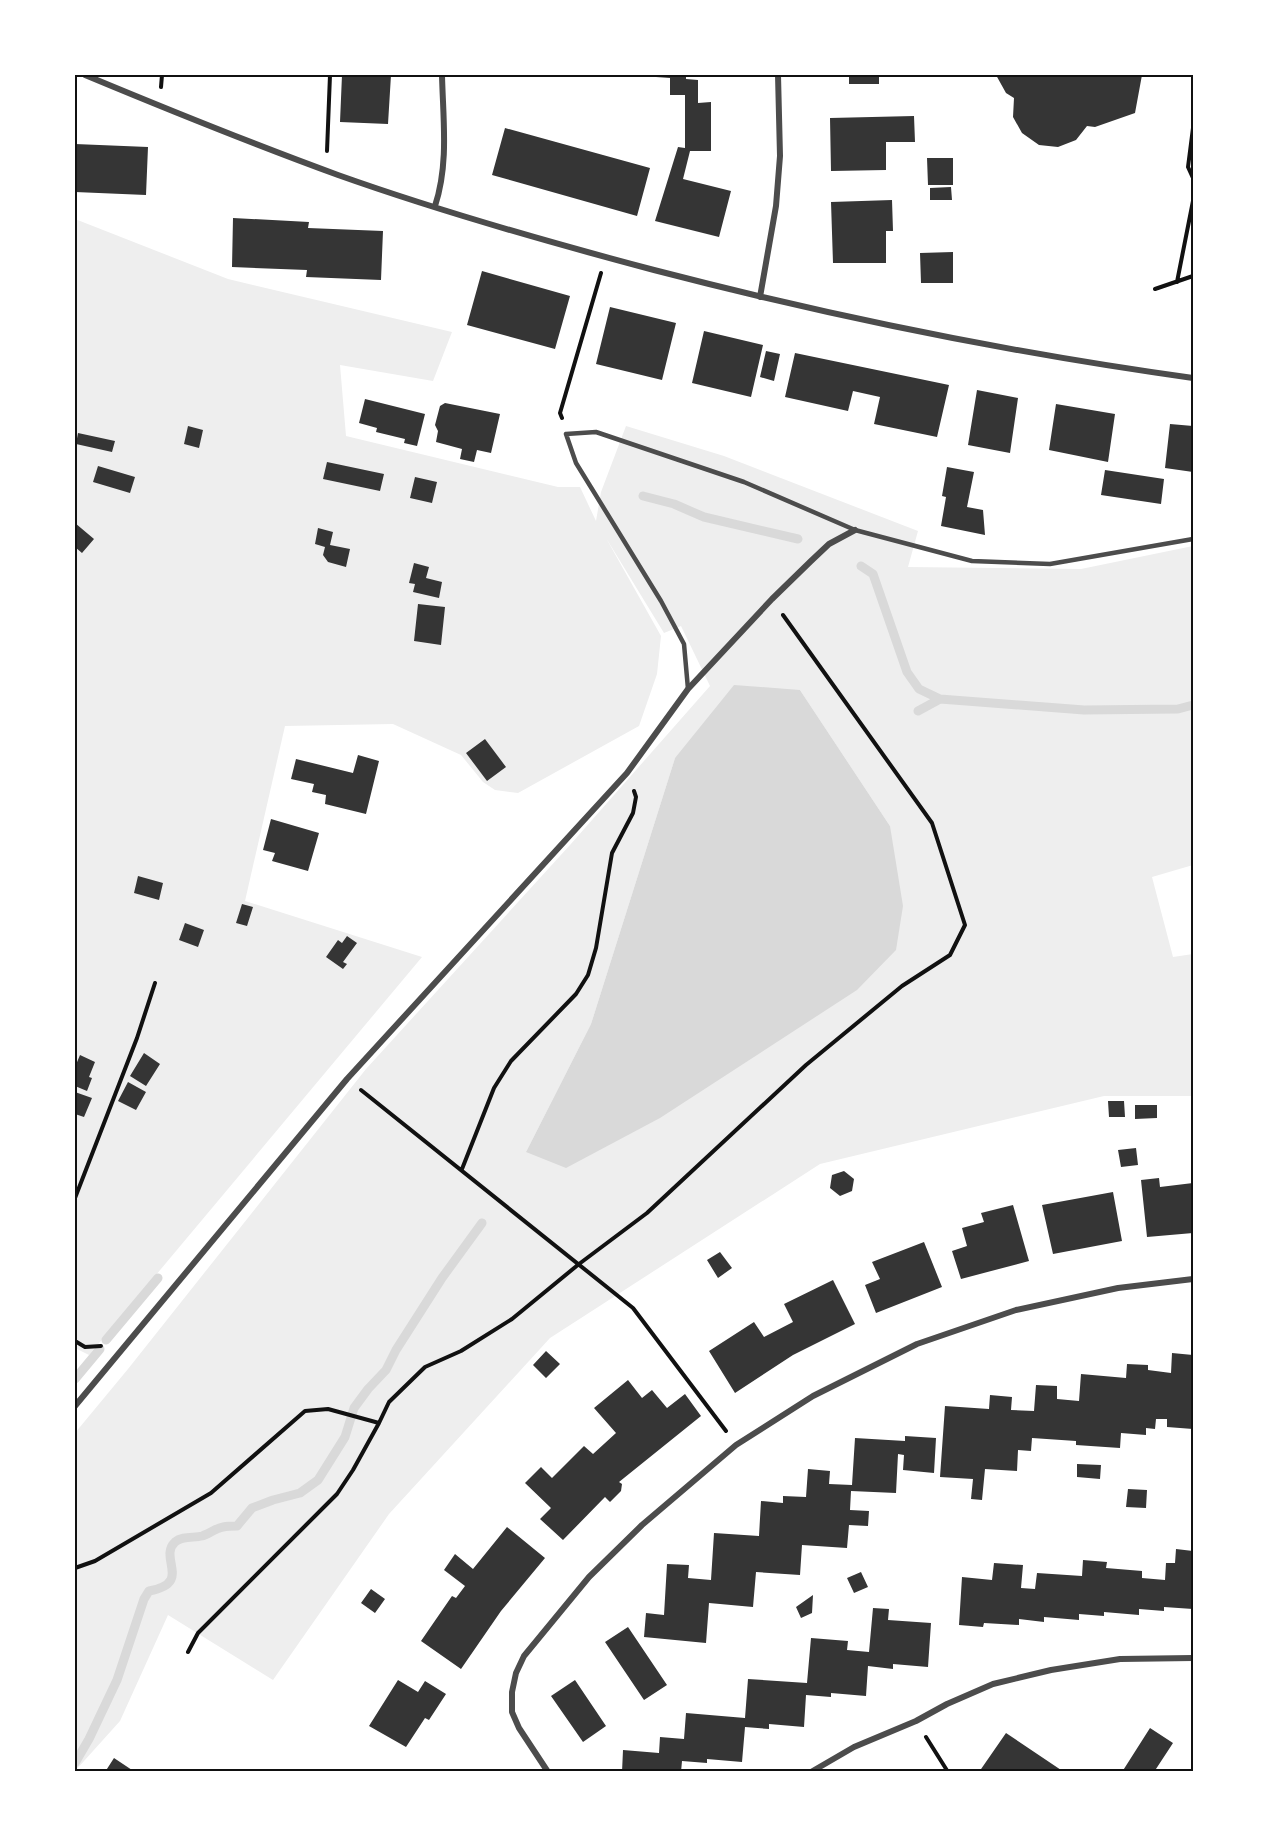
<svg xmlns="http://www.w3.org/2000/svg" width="1268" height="1847" font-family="Rubik,sans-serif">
<rect width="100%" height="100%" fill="#fff"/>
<path fill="#eee" fill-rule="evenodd" d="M 75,219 L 228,279 L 452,332 L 433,381 L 340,365 L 346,436 L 558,487 L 580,487 L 596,521 L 601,492 L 626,426 L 724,456 L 918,531 L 908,567 L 1081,569 L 1193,546 L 1193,865 L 1152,877 L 1173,957 L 1193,954 L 1193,1096 L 1104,1096 L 820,1164 L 550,1338 L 389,1514 L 273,1680 L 168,1615 L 120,1721 L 75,1771 L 75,1433 L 128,1369 L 366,1069 L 570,845 L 710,686 L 681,626 L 664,633 L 606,538 L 661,636 L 657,674 L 639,726 L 518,793 L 495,790 L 483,782 L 461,755 L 393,724 L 285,726 L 245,901 L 422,957 L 89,1355 L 75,1348 ZM 800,690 L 890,826 L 526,1152 L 591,1024 L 675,758 Z"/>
<path fill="#d9d9d9" d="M 734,685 L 800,690 L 890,826 L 903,906 L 896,950 L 857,990 L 660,1118 L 566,1168 L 526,1152 L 591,1024 L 675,758 Z"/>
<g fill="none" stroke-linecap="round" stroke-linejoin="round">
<path stroke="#d9d9d9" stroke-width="9" d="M 643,496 L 674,504 L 704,517 L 798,539
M 861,566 L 873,574 L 907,672 L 919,689 L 940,699
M 918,711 L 940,699 L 1084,710 L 1178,709 L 1193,705
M 106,1340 L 158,1278
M 75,1379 L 100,1349
M 75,1763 L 89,1739 L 117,1680 L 144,1599 L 149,1591 C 193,1583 158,1558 175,1542 C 182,1536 194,1538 202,1536 C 209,1534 216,1528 223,1527 C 228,1526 233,1526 237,1526 L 252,1508 L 273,1500 L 300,1493 L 318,1480 L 345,1437 L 354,1408 L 368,1389 L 386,1370 L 396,1350 L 442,1278 L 482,1223"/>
</g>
<path fill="#353535" d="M 342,75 L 391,75 L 388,124 L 340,122 Z
M 656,75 L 686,75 L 686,79 L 698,80 L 698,103 L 711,102 L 711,151 L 690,151 L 683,179 L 731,191 L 719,237 L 655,221 L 678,147 L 685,148 L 685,95 L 670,95 L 670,78 L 656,77 Z
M 849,75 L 879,75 L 879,84 L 849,84 Z
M 996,75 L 1142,75 L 1135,113 L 1095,127 L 1087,126 L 1076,140 L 1058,147 L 1039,145 L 1022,133 L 1013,117 L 1014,98 L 1006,93 Z
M 914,116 L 915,142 L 886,142 L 886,170 L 831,171 L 830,118 Z
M 505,128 L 650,168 L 637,216 L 492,175 Z
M 75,144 L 148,147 L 146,195 L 75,192 Z
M 927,158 L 953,158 L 953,185 L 928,185 Z
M 951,187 L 952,200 L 930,200 L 930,188 Z
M 892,200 L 893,231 L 886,231 L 886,263 L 833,263 L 831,202 Z
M 233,218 L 309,222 L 308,228 L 383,231 L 381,280 L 306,277 L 307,270 L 232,267 Z
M 953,252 L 953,283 L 921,283 L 920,253 Z
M 482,271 L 570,296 L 555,349 L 467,325 Z
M 610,307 L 676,323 L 662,380 L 596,364 Z
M 704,331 L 763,345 L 751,397 L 692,383 Z
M 766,351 L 780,354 L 774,381 L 760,377 Z
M 795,353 L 949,385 L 937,437 L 874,424 L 880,397 L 853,391 L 848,411 L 785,397 Z
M 977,390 L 1018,398 L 1010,453 L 968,445 Z
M 365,399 L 425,414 L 417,446 L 404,443 L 405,439 L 376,432 L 377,428 L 359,423 Z
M 445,403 L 500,414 L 491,453 L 477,450 L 474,462 L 460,459 L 462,449 L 436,442 L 438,431 L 435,425 L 440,406 Z
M 1056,404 L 1115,414 L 1108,462 L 1049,450 Z
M 1170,424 L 1193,426 L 1193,472 L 1165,468 Z
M 188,426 L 203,430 L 199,448 L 184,444 Z
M 78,433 L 115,441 L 112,452 L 76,444 Z
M 327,462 L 384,474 L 380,491 L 323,479 Z
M 98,466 L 135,477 L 130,493 L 93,482 Z
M 947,467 L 974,472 L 967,507 L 983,510 L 985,535 L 941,526 L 946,497 L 942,496 Z
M 1105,470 L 1164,479 L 1161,504 L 1101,495 Z
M 415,477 L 437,482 L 432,503 L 410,498 Z
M 75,523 L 94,539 L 82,553 L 75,547 Z
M 318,528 L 333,532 L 330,545 L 350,549 L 346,567 L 328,562 L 323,555 L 325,547 L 315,544 Z
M 414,563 L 429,567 L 426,578 L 442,582 L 439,598 L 413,592 L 415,584 L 409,583 Z
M 418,604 L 445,607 L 441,645 L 414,641 Z
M 485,739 L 506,767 L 487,781 L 466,753 Z
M 358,755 L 379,761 L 366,814 L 325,804 L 326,795 L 312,792 L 314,784 L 291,779 L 296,759 L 353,773 Z
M 271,819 L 319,833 L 308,871 L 272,861 L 275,853 L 263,850 Z
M 138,876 L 163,883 L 159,900 L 134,893 Z
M 242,904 L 253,907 L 247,926 L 236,923 Z
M 185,923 L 204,930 L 198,947 L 179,940 Z
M 347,936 L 357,943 L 343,962 L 347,964 L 343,969 L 326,957 L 338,940 L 342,943 Z
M 144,1053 L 160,1064 L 146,1086 L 130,1076 Z
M 80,1055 L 95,1062 L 89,1077 L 92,1078 L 87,1091 L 75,1086 L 75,1067 Z
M 128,1082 L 146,1092 L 136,1110 L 118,1101 Z
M 75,1092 L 92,1098 L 84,1117 L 75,1114 Z
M 1108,1101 L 1124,1101 L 1125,1117 L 1109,1117 Z
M 1135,1105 L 1157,1105 L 1157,1118 L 1135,1119 Z
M 1136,1148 L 1138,1165 L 1121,1167 L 1118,1150 Z
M 844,1171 L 854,1179 L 852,1191 L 840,1196 L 830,1188 L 832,1175 Z
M 1159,1178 L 1160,1187 L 1193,1183 L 1193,1233 L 1147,1237 L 1141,1180 Z
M 1113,1192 L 1122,1241 L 1053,1254 L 1042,1205 Z
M 1013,1205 L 1029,1261 L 961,1279 L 952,1251 L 967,1246 L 962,1228 L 984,1222 L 981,1213 Z
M 924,1242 L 942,1287 L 876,1313 L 865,1285 L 880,1279 L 872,1262 Z
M 720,1252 L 732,1268 L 718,1278 L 707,1260 Z
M 833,1280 L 855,1324 L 793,1355 L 735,1393 L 709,1351 L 754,1322 L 764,1337 L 793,1322 L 784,1304 Z
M 546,1351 L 560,1364 L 546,1378 L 533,1365 Z
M 1172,1353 L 1193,1355 L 1193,1429 L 1167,1427 L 1167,1419 L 1156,1419 L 1155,1429 L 1146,1428 L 1146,1435 L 1121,1433 L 1120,1448 L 1076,1445 L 1076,1441 L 1032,1438 L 1031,1451 L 1018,1450 L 1017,1471 L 985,1469 L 982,1500 L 971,1499 L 973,1479 L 940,1477 L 945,1406 L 989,1409 L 990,1395 L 1012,1397 L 1011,1410 L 1034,1411 L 1036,1385 L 1057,1386 L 1057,1399 L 1079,1401 L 1081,1374 L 1126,1378 L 1127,1364 L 1148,1365 L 1148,1370 L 1171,1373 Z
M 628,1380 L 642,1398 L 652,1390 L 667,1408 L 685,1394 L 701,1416 L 619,1482 L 622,1484 L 621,1491 L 610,1502 L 605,1497 L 563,1540 L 540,1519 L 551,1508 L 525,1483 L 541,1467 L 552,1478 L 584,1446 L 593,1454 L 616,1433 L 594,1408 Z
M 905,1436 L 936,1438 L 934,1473 L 903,1470 L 904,1455 L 898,1454 L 896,1493 L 851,1491 L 850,1510 L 869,1511 L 868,1526 L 849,1525 L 847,1548 L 802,1545 L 800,1575 L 756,1572 L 753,1607 L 709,1603 L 706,1643 L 644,1637 L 646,1613 L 664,1615 L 667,1564 L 689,1565 L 688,1578 L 711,1580 L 714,1533 L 759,1536 L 761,1501 L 783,1503 L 783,1496 L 806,1497 L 808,1469 L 830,1471 L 829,1484 L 852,1485 L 855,1438 L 905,1441 Z
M 1077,1464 L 1101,1465 L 1100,1479 L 1077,1477 Z
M 1128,1489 L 1147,1490 L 1146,1508 L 1126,1507 Z
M 507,1527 L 545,1558 L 501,1611 L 461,1669 L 421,1641 L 452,1596 L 456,1598 L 465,1586 L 444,1570 L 455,1554 L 473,1569 Z
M 1176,1549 L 1193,1551 L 1193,1609 L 1164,1607 L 1164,1611 L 1139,1609 L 1139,1615 L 1104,1612 L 1104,1616 L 1079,1614 L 1079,1620 L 1044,1617 L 1044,1622 L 1019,1619 L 1019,1625 L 984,1623 L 983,1627 L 959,1625 L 962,1577 L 992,1580 L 994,1563 L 1023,1565 L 1021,1588 L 1035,1589 L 1037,1573 L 1082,1576 L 1083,1560 L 1107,1562 L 1106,1568 L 1142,1571 L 1142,1578 L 1165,1580 L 1166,1563 L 1175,1563 Z
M 861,1572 L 868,1587 L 854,1593 L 847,1578 Z
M 371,1589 L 385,1599 L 375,1613 L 361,1603 Z
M 813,1595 L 812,1613 L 801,1618 L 796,1607 Z
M 873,1608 L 889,1609 L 888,1620 L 931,1623 L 928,1667 L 893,1664 L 893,1669 L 868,1666 L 866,1696 L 831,1693 L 831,1697 L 806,1695 L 804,1727 L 769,1724 L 769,1729 L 745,1727 L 742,1762 L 707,1759 L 707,1763 L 682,1761 L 681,1772 L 622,1772 L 623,1750 L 659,1753 L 660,1737 L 684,1739 L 686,1713 L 745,1718 L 748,1679 L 807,1683 L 811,1638 L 848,1641 L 847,1650 L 869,1652 Z
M 628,1627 L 667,1685 L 644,1700 L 605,1642 Z
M 398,1680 L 418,1692 L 425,1681 L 446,1694 L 429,1720 L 425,1718 L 406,1747 L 369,1726 Z
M 575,1680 L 606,1726 L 583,1742 L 551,1696 Z
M 1150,1728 L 1173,1743 L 1154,1772 L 1122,1772 Z
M 1006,1733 L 1064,1772 L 979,1772 Z
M 114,1758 L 135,1772 L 105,1772 Z"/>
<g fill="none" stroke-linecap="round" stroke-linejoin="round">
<path stroke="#111" stroke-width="4" d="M 161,87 L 162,75
M 1193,128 L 1188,167 L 1193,178
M 327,151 L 330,75
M 1177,282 L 1193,201
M 1155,289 L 1193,276
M 562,418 L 560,413 L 601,273
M 361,1090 L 633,1308 L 726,1431
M 462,1169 L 494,1088 L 511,1061 L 576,994 L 588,975 L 596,948 L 612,853 L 633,813 L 636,797 L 634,791
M 75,1198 L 137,1038 L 155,983
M 75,1341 L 85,1347 L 101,1346
M 75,1568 L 95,1561 L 211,1493 L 305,1411 L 328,1409 L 379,1423 L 389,1402 L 425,1367 L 461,1351 L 512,1319 L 579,1264 L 647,1213 L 806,1065 L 902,986 L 950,955 L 965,925 L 932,823 L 783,615
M 188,1652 L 198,1633 L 337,1494 L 353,1470 L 379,1423
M 926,1737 L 948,1772"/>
<path stroke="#4c4c4c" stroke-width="4.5" d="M 688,689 L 684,644 L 661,601 L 576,463 L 566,434 L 596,432 L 744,482 L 855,530 L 972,561 L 1050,564 L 1193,539"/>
<path stroke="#4c4c4c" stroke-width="6" d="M 85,75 C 169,110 253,144 338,175 C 442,212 548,242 654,270 C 831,316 1012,353 1193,378
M 435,206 C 449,164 443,119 442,75
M 760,297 L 776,206 L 780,156 L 778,75
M 75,1406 L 347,1079 L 627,773 L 688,689 L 772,599 L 811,561 L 829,544 L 855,530
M 548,1772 L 519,1728 L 512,1712 L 512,1692 L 516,1673 L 524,1656 L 589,1577 L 642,1525 L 736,1445 L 813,1396 L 917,1344 L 1016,1310 L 1118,1288 L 1193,1279
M 811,1772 L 854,1747 L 916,1721 L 947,1704 L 993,1684 L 1051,1670 L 1120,1659 L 1193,1658"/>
</g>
<rect width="1268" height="1847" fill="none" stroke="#ffffff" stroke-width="153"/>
<rect x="76" y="76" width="1116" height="1694" fill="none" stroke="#111" stroke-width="2"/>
</svg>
